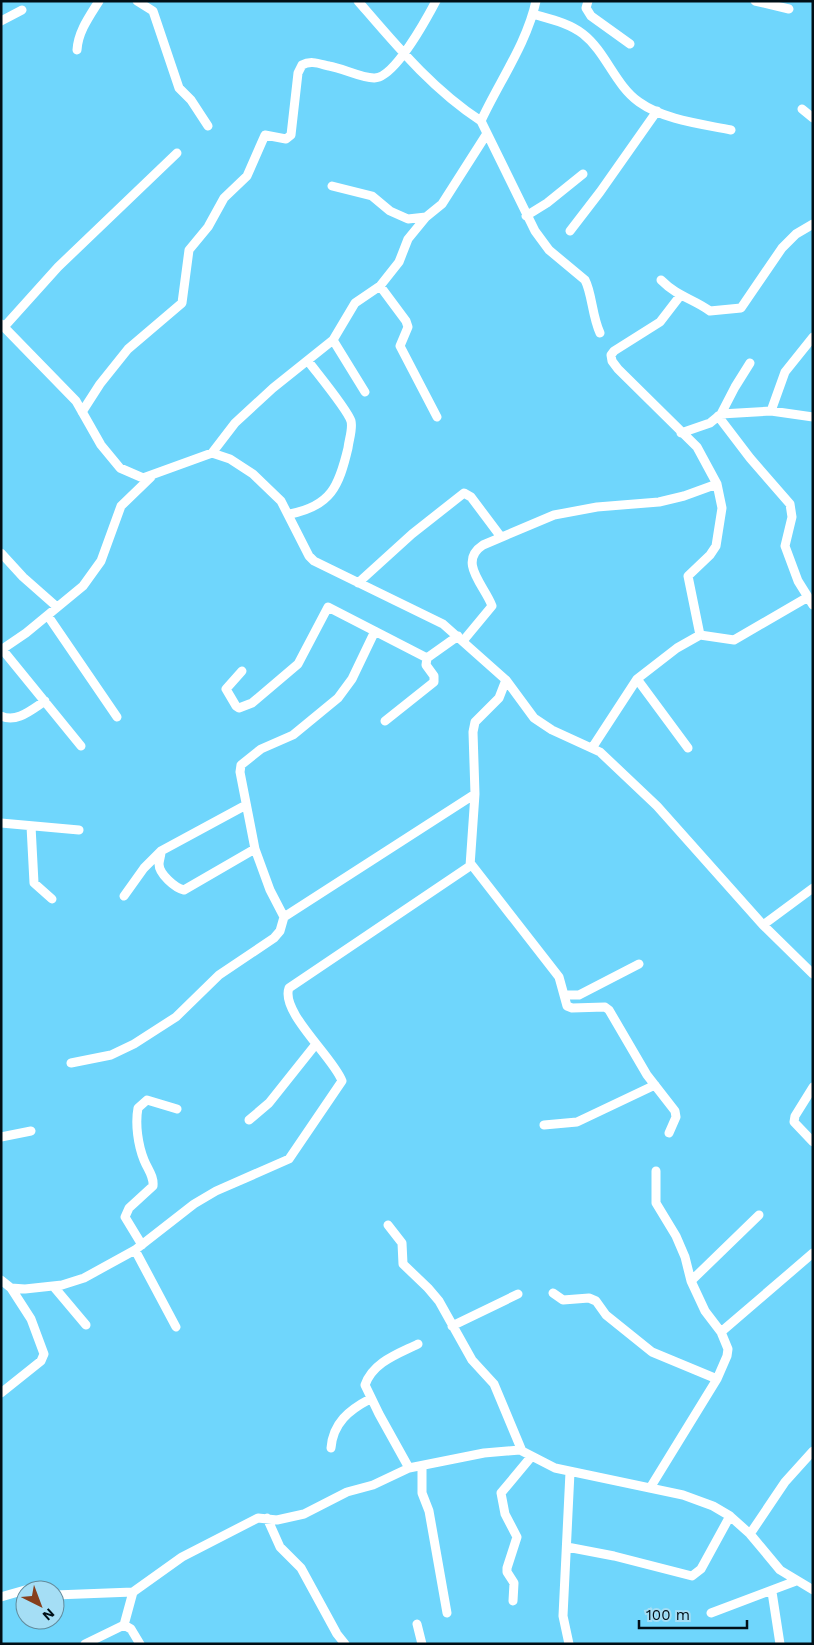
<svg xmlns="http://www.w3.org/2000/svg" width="814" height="1645" font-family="'Work Sans',sans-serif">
<rect width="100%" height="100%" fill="#6fd6fc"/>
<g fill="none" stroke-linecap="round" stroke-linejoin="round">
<path stroke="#fff" stroke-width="9" d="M 137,1 L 153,11 L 179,88 L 191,100 L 208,126
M 358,1 C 396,45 432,89 481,121
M 536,1 C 527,43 499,82 481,121 L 535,231 L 549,250 L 585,280 C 592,293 592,316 600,333
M 588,1 L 586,8 L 591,16 L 630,44
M 755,1 L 789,9
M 533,14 C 550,19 569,23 583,34 C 606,52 615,85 639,102 C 664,120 702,124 731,130
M 1,21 L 22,10
M 77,50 C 78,32 89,17 99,1
M 802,109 L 813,118
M 332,186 L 372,196 L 390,211 L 408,219 L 426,217
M 526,216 L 547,203 L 583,174
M 570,231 L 600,192 L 657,111
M 661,280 C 678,297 692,298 710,311 L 741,308 L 782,248 L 796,234 L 813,224
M 380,286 L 406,321 L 408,327 L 400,346 L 437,417
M 680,296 L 660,322 L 614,351 L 611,355 L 612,361 L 618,369 L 697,447 L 717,484 L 722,508 L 716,546 L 710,555 L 688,576 L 700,635
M 1,324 L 76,401 L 101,445 L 120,468 L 143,478 L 212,453 L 230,459 L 253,474 L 281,501 L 309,556 L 314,561 L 443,624 L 506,680 L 534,718 L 552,730 L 600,752 L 657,806 L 763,925 L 813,974
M 4,327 L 58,267 L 177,153
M 333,340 L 365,392
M 771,411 L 785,372 L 813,337
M 82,412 L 100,384 L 128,349 L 182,303 L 189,250 L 208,227 L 224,198 L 247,176 L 265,135 L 286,139 L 291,135 L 298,73 L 302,65 C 311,60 320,64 329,66 C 342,68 361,78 374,78 C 394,79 427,18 436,1
M 721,414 L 771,411 L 813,417
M 718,416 L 750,458 L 790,504 L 792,517 L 785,546 L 798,581 L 813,605
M 681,433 L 710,423 L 721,414 L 735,387 L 750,363
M 212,453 L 235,423 L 273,388 L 333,340 L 355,303 L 380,286 L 399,262 L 408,239 L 426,217 L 442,204 L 486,135
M 290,514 C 331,506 339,486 348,448 C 349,439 353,429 351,421 C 347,409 317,373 308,361
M 1,553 L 23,577 L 57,607
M 358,583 L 412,534 L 464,493 L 471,497 L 501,537
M 48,616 L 117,717
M 463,641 L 492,606 C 485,586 457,562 483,545 L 554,515 L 597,507 L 659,502 L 684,496 L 717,484
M 2,649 L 81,746
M 1,650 L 26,633 L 83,586 L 101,561 L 121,506 L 151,477
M 242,671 L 226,689 L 236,706 L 239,708 L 252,703 L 298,664 L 328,607 L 427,658 L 458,636
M 637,679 L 688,748
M 1,716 C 17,723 31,710 45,701
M 385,721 L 434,682 L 434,676 L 426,665 L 427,658
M 592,748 L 637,679 L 677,648 L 700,635 L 734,640 L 808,597
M 1,823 L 79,830
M 31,826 L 34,883 L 52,899
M 161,852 C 161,856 159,861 159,864 C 159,874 175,888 184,890 L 255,849
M 471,864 L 559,977 L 567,1006 L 572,1008 L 605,1007 L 609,1010 L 647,1075 L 675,1111 L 676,1117 L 669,1133
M 124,896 L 144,868 L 161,851 L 246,805
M 284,917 L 270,890 L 255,849 L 240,772 L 241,765 L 261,749 L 293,735 L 338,698 L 352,679 L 375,631
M 763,925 L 813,888
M 564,995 L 579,995 L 639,964
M 71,1063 L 111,1055 L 134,1044 L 176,1017 L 219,975 L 274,938 L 280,931 L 284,917 L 475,794
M 813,1087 L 795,1116 L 794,1122 L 813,1142
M 249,1120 L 269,1103 L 316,1044
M 544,1125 L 577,1122 L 655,1085
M 1,1137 L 31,1131
M 388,1225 L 402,1243 L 403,1264 L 428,1288 L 439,1301 L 472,1360 L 494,1384 L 522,1451 L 555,1468 L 683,1495 L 713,1506 L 730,1516 L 750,1534 L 780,1570 L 813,1590
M 142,1245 L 125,1217 L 129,1208 L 153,1186 C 154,1176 148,1170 144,1160 C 138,1145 135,1124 138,1108 L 147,1100 L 177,1109
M 135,1250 L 176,1327
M 1,1280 L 11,1288 L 25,1289 L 62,1285 L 84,1278 L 135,1250 L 194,1204 L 216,1191 L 289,1159 L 342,1081 C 334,1058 280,1012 289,988 L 470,866 L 475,794 L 473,732 L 475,722 L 499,698 L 506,680
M 691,1281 L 759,1215
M 54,1287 L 86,1325
M 553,1293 L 563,1300 L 589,1298 L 596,1301 L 606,1315 L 652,1352 L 717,1379
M 452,1326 L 518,1294
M 721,1332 L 813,1253
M 1,1393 L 41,1361 L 44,1354 L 31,1319 L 11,1288
M 331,1448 C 333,1423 349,1410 370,1399
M 422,1466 L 422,1493 L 429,1511 L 447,1613
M 409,1468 L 379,1414 L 365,1385 C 373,1362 398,1354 418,1344
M 650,1488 L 717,1379 L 727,1356 L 728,1349 L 721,1332 L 705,1311 L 691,1281 L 685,1257 L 676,1236 L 656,1203 L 656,1171
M 267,1518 L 280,1547 L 301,1568 L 337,1634 L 345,1644
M 750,1534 L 785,1482 L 813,1451
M 567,1547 L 614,1556 L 692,1576 L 701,1569 L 730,1516
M 772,1592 L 780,1644
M 55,1595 L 133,1592 L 182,1557 L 258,1518 L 277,1520 L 304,1514 L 347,1492 L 373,1485 L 409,1468 L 484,1453 L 520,1450
M 1,1597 L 25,1590
M 513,1601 L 514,1583 L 507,1572 L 507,1568 L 517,1537 L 505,1514 L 501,1493 L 531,1457
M 711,1613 L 796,1581
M 417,1624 L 422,1644
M 124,1625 L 133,1592
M 85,1644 L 124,1625 L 131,1629 L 140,1644
M 569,1644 L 563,1616 L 570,1472"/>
</g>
<rect width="814" height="1645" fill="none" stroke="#000f17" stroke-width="5"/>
<g transform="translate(40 1605) rotate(138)"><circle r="24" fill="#a5def5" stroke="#638b9c"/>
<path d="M0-4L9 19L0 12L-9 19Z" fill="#863f1c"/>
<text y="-8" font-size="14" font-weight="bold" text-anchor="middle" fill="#000f17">N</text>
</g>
<path d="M639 1620v8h108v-8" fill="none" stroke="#000f17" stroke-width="2.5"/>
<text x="646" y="1620" font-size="15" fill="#000f17" stroke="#a5def5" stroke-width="4" paint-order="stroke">100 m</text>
</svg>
